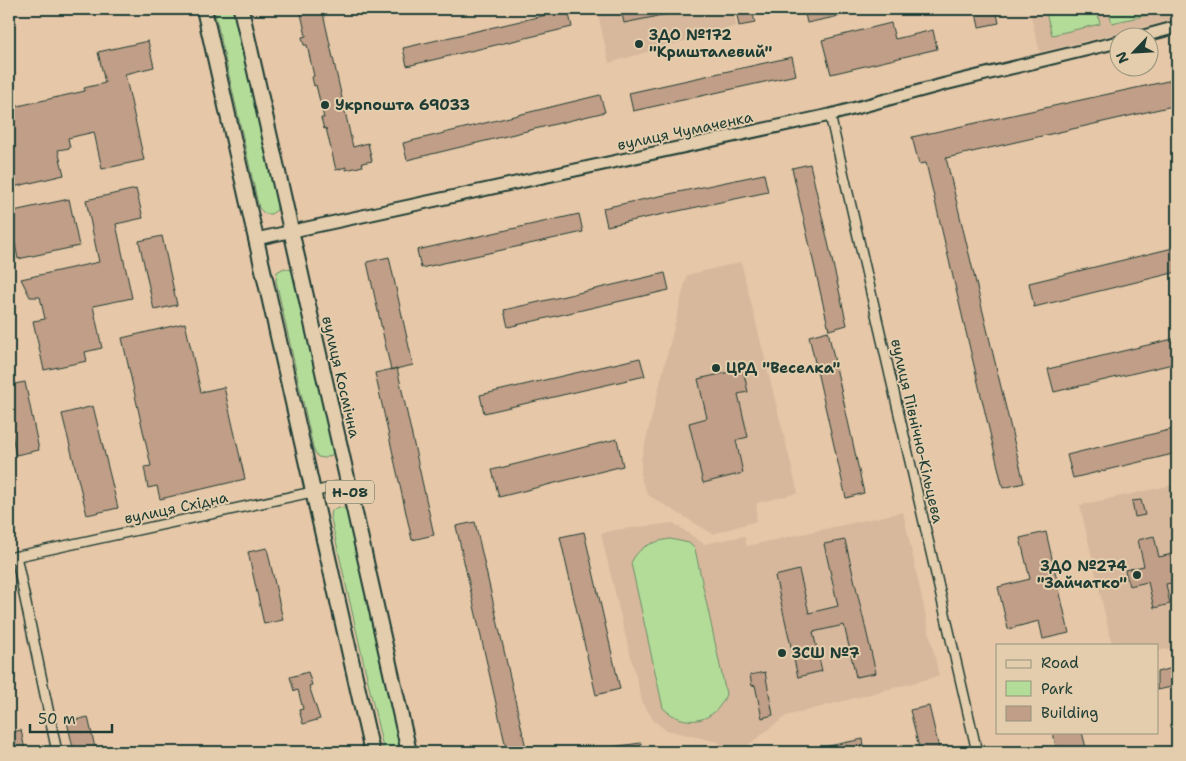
<svg xmlns="http://www.w3.org/2000/svg" width="1186" height="761" font-family="'Shantell Sans',sans-serif">
<rect width="100%" height="100%" fill="#e6c7a8"/>
<filter id="ink" filterUnits="userSpaceOnUse"><feTurbulence type="fractalNoise" baseFrequency=".02" numOctaves="2"/><feDisplacementMap in="SourceGraphic" scale="10" xChannelSelector="R" yChannelSelector="G"/><feConvolveMatrix kernelMatrix="1 2 1 2 8 2 1 2 1" color-interpolation-filters="sRGB"/></filter>
<g filter="url(#ink)">
<path fill="#d7b89c" d="M 597,9 L 734,9 L 736,26 L 609,63 Z
M 1029,9 L 1177,9 L 1177,19 L 1040,52 Z
M 741,262 L 798,493 L 757,503 L 756,521 L 713,534 L 648,495 L 641,479 L 641,460 L 687,275 Z
M 1177,484 L 1177,647 L 1157,651 L 1157,645 L 1112,645 L 1080,505 Z
M 903,512 L 939,676 L 786,716 L 739,752 L 727,752 L 718,742 L 666,730 L 654,721 L 643,704 L 624,630 L 601,534 L 614,530 L 673,523 L 704,544 L 744,536 L 747,546 Z"/>
<path fill="#b4dc99" stroke="#6a8c66" d="M 214,9 L 233,9 L 277,204 L 277,210 L 271,214 L 265,214 L 259,208 Z
M 1045,9 L 1096,9 L 1100,24 L 1052,35 Z
M 1108,9 L 1174,9 L 1112,23 Z
M 284,268 L 291,270 L 295,277 L 335,448 L 332,455 L 325,458 L 318,457 L 314,451 L 276,281 L 277,272 Z
M 339,507 L 347,509 L 351,519 L 404,752 L 384,752 L 331,519 L 332,510 Z
M 670,539 L 689,543 L 695,549 L 726,694 C 716,723 685,729 663,708 L 631,563 C 639,546 652,542 670,539 Z"/>
<path fill="#c09e87" stroke="#1f3d34" d="M 300,9 L 322,9 L 353,147 L 368,143 L 372,161 L 362,163 L 363,166 L 346,170 L 346,167 L 336,170 L 326,128 L 324,129 L 321,118 L 324,118 L 316,85 L 314,86 L 312,77 L 314,76 L 307,45 L 304,45 L 302,37 L 306,36 Z
M 621,9 L 673,9 L 673,13 L 624,23 Z
M 736,9 L 752,9 L 755,23 L 739,26 Z
M 804,9 L 853,9 L 853,13 L 807,23 Z
M 975,9 L 996,9 L 999,23 L 979,27 Z
M 568,10 L 572,27 L 407,66 L 403,48 Z
M 891,23 L 895,39 L 933,30 L 937,49 L 831,74 L 822,40 Z
M 148,41 L 154,67 L 125,74 L 144,160 L 102,169 L 94,132 L 68,138 L 70,148 L 58,150 L 64,175 L 9,188 L 9,108 L 85,91 L 84,88 L 105,83 L 98,52 Z
M 792,57 L 796,75 L 633,111 L 629,93 Z
M 1177,79 L 1177,105 L 946,158 L 1024,483 L 1003,488 L 926,163 L 919,164 L 912,137 Z
M 600,95 L 605,112 L 407,160 L 403,143 Z
M 810,164 L 847,325 L 829,330 L 792,168 Z
M 764,174 L 768,192 L 607,226 L 603,208 Z
M 136,189 L 143,218 L 116,224 L 132,298 L 93,306 L 102,348 L 85,352 L 87,361 L 44,370 L 33,321 L 45,319 L 40,297 L 30,297 L 21,279 L 99,262 L 86,200 Z
M 69,199 L 79,246 L 18,259 L 9,212 Z
M 579,214 L 583,232 L 421,268 L 417,250 Z
M 162,236 L 177,305 L 154,310 L 139,241 Z
M 1177,247 L 1177,272 L 1034,307 L 1029,283 Z
M 389,257 L 413,365 L 391,370 L 367,262 Z
M 665,273 L 669,290 L 508,327 L 504,310 Z
M 185,323 L 201,392 L 224,387 L 245,479 L 160,499 L 157,486 L 148,488 L 144,467 L 151,466 L 122,338 Z
M 828,331 L 864,493 L 846,498 L 809,336 Z
M 1177,338 L 1177,363 L 1054,392 L 1048,369 Z
M 640,358 L 645,376 L 484,413 L 480,395 Z
M 397,368 L 434,535 L 412,540 L 375,373 Z
M 743,369 L 748,392 L 738,394 L 748,437 L 736,440 L 743,473 L 703,483 L 689,423 L 707,418 L 698,379 Z
M 25,382 L 39,450 L 16,455 L 9,421 L 9,385 Z
M 93,406 L 118,508 L 87,515 L 62,414 Z
M 1177,428 L 1177,453 L 1073,478 L 1067,455 Z
M 617,439 L 623,466 L 499,497 L 492,470 Z
M 1141,500 L 1145,515 L 1135,517 L 1132,501 Z
M 475,522 L 526,748 L 509,752 L 507,752 L 456,526 Z
M 584,532 L 620,689 L 596,695 L 560,537 Z
M 1046,532 L 1069,633 L 1043,639 L 1039,621 L 1008,629 L 998,587 L 1030,579 L 1020,538 Z
M 1154,536 L 1159,557 L 1177,553 L 1177,582 L 1166,584 L 1170,604 L 1154,608 L 1148,582 L 1129,586 L 1125,570 L 1144,566 L 1138,540 Z
M 845,540 L 876,673 L 856,677 L 844,625 L 813,632 L 822,671 L 798,677 L 775,576 L 799,570 L 809,613 L 838,606 L 824,544 Z
M 267,548 L 283,620 L 264,624 L 248,552 Z
M 1177,667 L 1177,686 L 1157,690 L 1157,672 Z
M 308,672 L 312,685 L 309,686 L 320,719 L 303,724 L 299,710 L 303,709 L 298,690 L 294,691 L 290,677 Z
M 765,672 L 773,715 L 762,718 L 755,685 L 752,686 L 750,675 Z
M 929,706 L 940,752 L 920,752 L 910,710 Z
M 88,717 L 96,752 L 74,752 L 67,722 Z
M 21,730 L 25,750 L 9,752 L 9,733 Z
M 1053,732 L 1082,732 L 1087,752 L 1057,752 Z
M 863,739 L 865,752 L 819,752 L 819,748 Z
M 641,743 L 642,752 L 611,752 L 611,747 Z"/>
<g fill="none" stroke-linecap="round" stroke-linejoin="round">
<g stroke="#1f3d34" stroke-width="12">
<path id="minor" d="M 830,115 L 977,752
M 16,556 L 57,752
M 9,558 L 349,484"/>
</g>
<g stroke="#1f3d34" stroke-width="15">
<path id="tertiary" d="M 1136,38 L 1177,27
M 256,239 L 830,115 L 945,84 L 1118,42"/>
</g>
<g stroke="#1f3d34" stroke-width="18">
<path id="primary" d="M 204,9 L 372,752
M 241,9 L 409,752"/>
</g>
<use href="#minor" stroke="#e3cdac" stroke-width="9"/>
<use href="#tertiary" stroke="#e3cdac" stroke-width="11"/>
<use href="#primary" stroke="#e3cdac" stroke-width="14"/>
</g>
</g>
<g fill="#1f3d34" stroke="#e3cdac" stroke-width="2">
<circle cx="639" cy="44" r="5"/>
<circle cx="325" cy="105" r="5"/>
<circle cx="716" cy="368" r="5"/>
<circle cx="1137" cy="575" r="5"/>
<circle cx="782" cy="653" r="5"/>
</g>
<g text-anchor="middle" dominant-baseline="central" stroke-width="4" stroke-linejoin="round" paint-order="stroke">
<rect fill="#e3cdac" stroke="#5a6858" stroke-width="1" x="326" y="480.5" width="48" height="23" rx="4"/>
<g font-size="14" font-weight="bold" fill="#1f3d34">
<text x="350" y="492">Н-08</text>
</g>
<g font-size="15" font-weight="bold" fill="#1f3d34" stroke="#e3cdac" text-anchor="start">
<text x="649" y="35">ЗДО №172<tspan x="649" dy="17">"Кришталевий"</tspan></text>
<text x="335" y="105">Укрпошта 69033</text>
<text x="726" y="368">ЦРД "Веселка"</text>
<text x="1127" y="566" text-anchor="end">ЗДО №274<tspan x="1127" dy="17">"Зайчатко"</tspan></text>
<text x="792" y="653">ЗСШ №7</text>
</g>
<g font-size="15" fill="#1f3d34" stroke="#e3cdac">
<text transform="translate(685 131) rotate(-12)">вулиця Чумаченка</text>
<text transform="translate(341 377) rotate(77)">вулиця Космічна</text>
<text transform="translate(917 431) rotate(77)">вулиця Північно-Кільцева</text>
<text transform="translate(176 508) rotate(-12)">вулиця Східна</text>
</g>
</g>
<rect width="1186" height="761" fill="none" stroke="#e3cdac" stroke-width="30"/>
<rect x="15" y="15" width="1156" height="731" fill="none" stroke="#1f3d34" stroke-width="2" filter="url(#ink)"/>
<rect x="996" y="644" width="162" height="90" fill="#e3cdac" stroke="#95937c"/>
<rect x="1006" y="660" width="25" height="8" fill="#e3cdac" stroke="#95937c"/>
<text x="1041" y="668" font-size="15" fill="#1f3d34">Road</text>
<rect x="1006" y="681" width="25" height="15" fill="#b4dc99" stroke="#95937c"/>
<text x="1041" y="694" font-size="15" fill="#1f3d34">Park</text>
<rect x="1006" y="706" width="25" height="15" fill="#c09e87" stroke="#95937c"/>
<text x="1041" y="718" font-size="15" fill="#1f3d34">Building</text>
<g transform="translate(1134 52) rotate(245)"><circle r="24" fill="#e3cdac" stroke="#95937c"/>
<path d="M0-4L9 19L0 12L-9 19Z" fill="#1f3d34"/>
<text y="-8" font-size="14" font-weight="bold" text-anchor="middle" fill="#1f3d34">N</text>
</g>
<path d="M30 724v8h82v-8" fill="none" stroke="#1f3d34" stroke-width="2.5"/>
<text x="38" y="724" font-size="15" fill="#1f3d34" stroke="#e3cdac" stroke-width="4" paint-order="stroke">50 m</text>
</svg>
